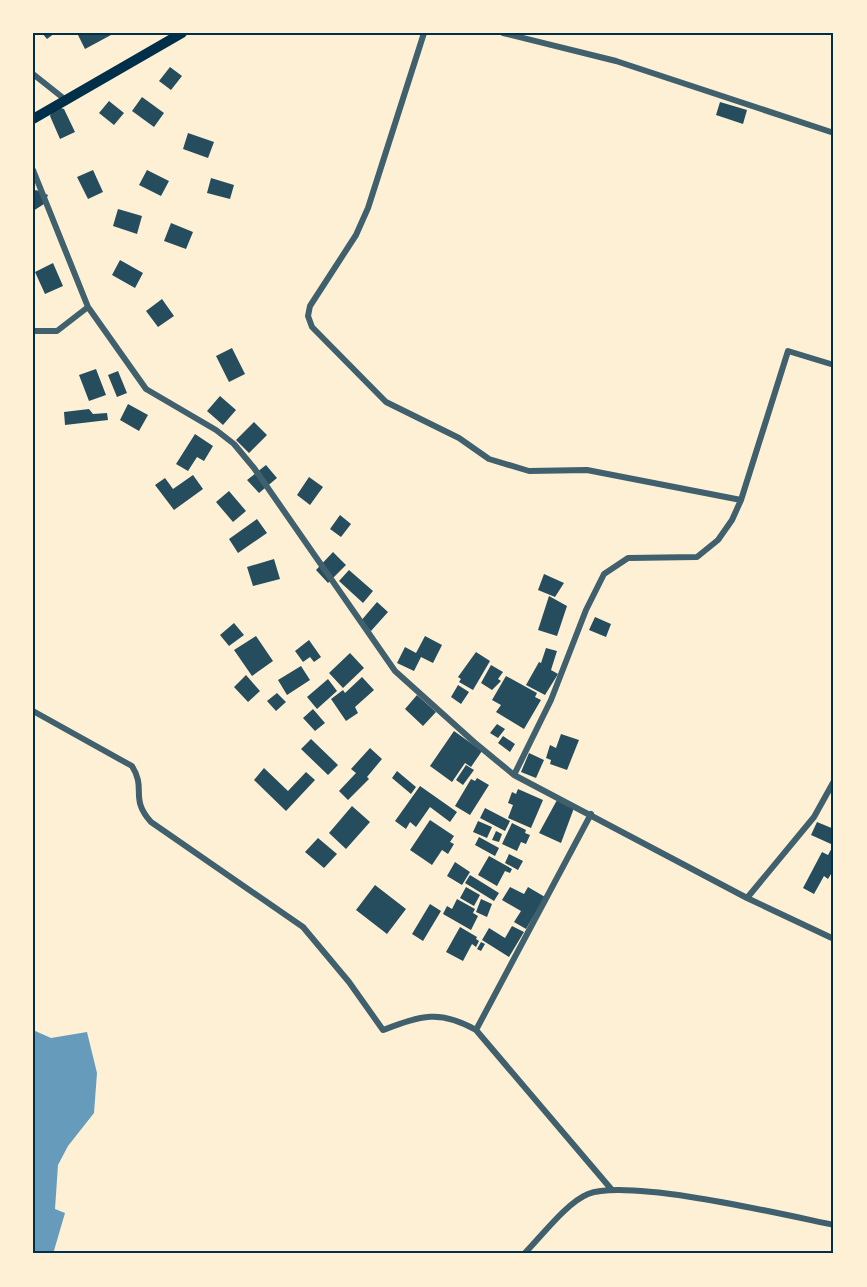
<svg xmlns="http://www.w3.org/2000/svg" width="867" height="1287" font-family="Montserrat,sans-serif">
<rect width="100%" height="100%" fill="#fdf0d5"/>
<path fill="#669bbc" d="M 33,1030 L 51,1038 L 87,1032 L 97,1073 L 94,1113 L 68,1146 L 58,1165 L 55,1209 L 65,1213 L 53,1254 L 33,1254 Z"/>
<path fill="#264d5e" d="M 42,33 L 55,33 L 47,39 Z
M 77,33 L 110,33 L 111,35 L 85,49 Z
M 170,67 L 182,76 L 171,90 L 159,81 Z
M 142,97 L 164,113 L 154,127 L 132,111 Z
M 109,101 L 124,113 L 114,125 L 99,113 Z
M 720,102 L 747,110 L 743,124 L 716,115 Z
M 54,106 L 64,109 L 75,132 L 60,139 L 50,116 Z
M 188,133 L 214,142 L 208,158 L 183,149 Z
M 93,170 L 103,192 L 88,199 L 77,177 Z
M 147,170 L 169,181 L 161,196 L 139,185 Z
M 211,178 L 234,185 L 230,199 L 207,193 Z
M 36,190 L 48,195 L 44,204 L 33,211 L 33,192 Z
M 118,209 L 142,216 L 137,234 L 113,226 Z
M 171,223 L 193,232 L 186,249 L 164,241 Z
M 120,260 L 143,273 L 135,288 L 112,275 Z
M 53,263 L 63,286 L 45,294 L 35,272 Z
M 162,299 L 174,316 L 158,327 L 146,311 Z
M 232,348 L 245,374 L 229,382 L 216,356 Z
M 96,369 L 106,395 L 89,401 L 79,375 Z
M 118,371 L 127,393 L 117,397 L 108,375 Z
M 220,396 L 236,410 L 223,425 L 207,411 Z
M 128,404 L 148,415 L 139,431 L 120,420 Z
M 89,409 L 93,414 L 107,413 L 108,420 L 65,425 L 64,412 Z
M 254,422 L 267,435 L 249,453 L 236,440 Z
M 195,434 L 213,446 L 204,461 L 197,457 L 188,471 L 176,464 Z
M 266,465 L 277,478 L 259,493 L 247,480 Z
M 193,475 L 203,489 L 174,510 L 155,485 L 165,478 L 173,489 Z
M 309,477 L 323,487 L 310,505 L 297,495 Z
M 229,491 L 246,511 L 233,522 L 216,502 Z
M 340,515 L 351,524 L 341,537 L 330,529 Z
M 257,519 L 267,533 L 238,553 L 229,539 Z
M 333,552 L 346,565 L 328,583 L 316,570 Z
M 274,559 L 280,579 L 253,586 L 247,567 Z
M 349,570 L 373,591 L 363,603 L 339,581 Z
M 544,574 L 564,583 L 555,597 L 538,590 Z
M 549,596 L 567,606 L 557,636 L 538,630 Z
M 377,602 L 388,612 L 371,631 L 360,622 Z
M 595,617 L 611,624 L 606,637 L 589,630 Z
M 234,623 L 244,635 L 229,646 L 220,635 Z
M 256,636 L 273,661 L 252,676 L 234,650 Z
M 425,636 L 442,645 L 433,663 L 421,657 L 414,671 L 397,663 L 405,647 L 416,653 Z
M 309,640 L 321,657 L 314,662 L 310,657 L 303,662 L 295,651 Z
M 546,648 L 557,651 L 551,670 L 558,674 L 545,695 L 526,685 L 539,662 L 541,663 Z
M 476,652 L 490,661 L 473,690 L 459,682 L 461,679 L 458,677 Z
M 350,653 L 364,668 L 343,688 L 329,673 Z
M 491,665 L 503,672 L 498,679 L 501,681 L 492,690 L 481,683 Z
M 301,666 L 310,680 L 287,695 L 278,680 Z
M 246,675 L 260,691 L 248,702 L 234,687 Z
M 506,676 L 537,693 L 535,697 L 541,700 L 524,729 L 496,712 L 501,705 L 492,700 Z
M 362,677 L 374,690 L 355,707 L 358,713 L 346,721 L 331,699 L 343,690 L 345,693 Z
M 328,679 L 337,691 L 317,709 L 307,697 Z
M 458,685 L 469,692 L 461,704 L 451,697 Z
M 277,693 L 286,702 L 276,711 L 267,701 Z
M 417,695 L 436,712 L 423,726 L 405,709 Z
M 313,709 L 325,723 L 315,731 L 303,718 Z
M 497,724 L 505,729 L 498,738 L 490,733 Z
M 454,731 L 482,751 L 471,767 L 465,763 L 452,782 L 430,766 Z
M 561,734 L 579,740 L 567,770 L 550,764 L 551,760 L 546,758 L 550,745 L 556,748 Z
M 503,736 L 515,744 L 510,752 L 498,743 Z
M 311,739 L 338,765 L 328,775 L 301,749 Z
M 370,748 L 382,759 L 367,777 L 369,779 L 348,800 L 339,791 L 356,773 L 351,769 Z
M 529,753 L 544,760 L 536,778 L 521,772 Z
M 466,765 L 474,770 L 463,785 L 456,780 Z
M 264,768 L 288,791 L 306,772 L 315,780 L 286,811 L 254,780 Z
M 397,771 L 416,787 L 411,794 L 392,778 Z
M 477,778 L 489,785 L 470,815 L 455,806 L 471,779 L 475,781 Z
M 420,786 L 457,812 L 450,822 L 430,807 L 416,827 L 410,822 L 406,829 L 395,821 Z
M 518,789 L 543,800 L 531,828 L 508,818 L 513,805 L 508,803 L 512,792 L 516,794 Z
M 557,800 L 574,808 L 561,843 L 539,833 Z
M 352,806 L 370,822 L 346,849 L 329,833 Z
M 485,808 L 510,821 L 505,831 L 480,818 Z
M 430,820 L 454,836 L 450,842 L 454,844 L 448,854 L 442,850 L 432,865 L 410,850 Z
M 478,821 L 492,827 L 487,838 L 473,832 Z
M 817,822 L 834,829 L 831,844 L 811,835 Z
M 512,823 L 526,830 L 525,833 L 530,835 L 526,844 L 521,842 L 517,851 L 502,844 Z
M 496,831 L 502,834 L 499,842 L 492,840 Z
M 479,837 L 499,848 L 495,856 L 475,845 Z
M 318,838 L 337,854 L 324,868 L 305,852 Z
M 834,844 L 834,869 L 828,879 L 824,876 L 814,894 L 803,888 L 822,852 L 828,855 Z
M 509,854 L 523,861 L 518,870 L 505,863 Z
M 489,856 L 512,869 L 510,873 L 505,871 L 497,886 L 478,875 Z
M 455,862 L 470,872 L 462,885 L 447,876 Z
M 470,875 L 499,893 L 494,901 L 465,883 Z
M 375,885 L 406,909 L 387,934 L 356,910 Z
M 466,887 L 480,895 L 474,906 L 460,898 Z
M 510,887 L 524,894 L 528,887 L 545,897 L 526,929 L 514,922 L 521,911 L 502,900 Z
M 457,899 L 475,909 L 473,913 L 478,916 L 471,930 L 443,914 L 447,906 L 452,909 Z
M 481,899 L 492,904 L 487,917 L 476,912 Z
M 430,904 L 441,911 L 423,941 L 412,934 Z
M 512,926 L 524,932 L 509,957 L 482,940 L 489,928 L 505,938 Z
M 460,927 L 477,937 L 476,939 L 479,941 L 476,947 L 472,944 L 463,961 L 446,952 Z
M 481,942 L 485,944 L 481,951 L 477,949 Z"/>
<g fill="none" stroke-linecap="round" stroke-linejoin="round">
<path stroke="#3f606c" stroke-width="6" d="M 424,33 L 368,208 L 356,235 L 310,306 L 308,316 L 312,327 L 386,402 L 459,438 L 489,459 L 529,471 L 587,470 L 741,500
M 503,33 L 616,61 L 834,133
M 33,74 L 67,101
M 33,170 L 88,307 L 146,389 L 216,430 L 234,444 L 254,468 L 395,671 L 474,742 L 514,775 L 747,898 L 834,939
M 33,331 L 57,331 L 88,307
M 33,711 L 132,766 C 147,790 129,797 151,822 L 303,927 L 349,982 L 383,1030 C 421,1016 439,1009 476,1030 L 612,1190
M 514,775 L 551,700 L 586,610 L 604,574 L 628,558 L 697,557 L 718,540 L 732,520 L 741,500 L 788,351 L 834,365
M 747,898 L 814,817 L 834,781
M 476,1030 L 591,814
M 524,1254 C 541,1237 566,1203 588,1194 C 629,1178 785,1215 834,1225"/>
<path stroke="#003049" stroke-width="10" d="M 33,119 L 182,33"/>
</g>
<rect width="867" height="1287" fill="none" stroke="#fdf0d5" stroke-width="69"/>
<rect x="34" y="34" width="798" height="1218" fill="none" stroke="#003049" stroke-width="2"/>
</svg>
